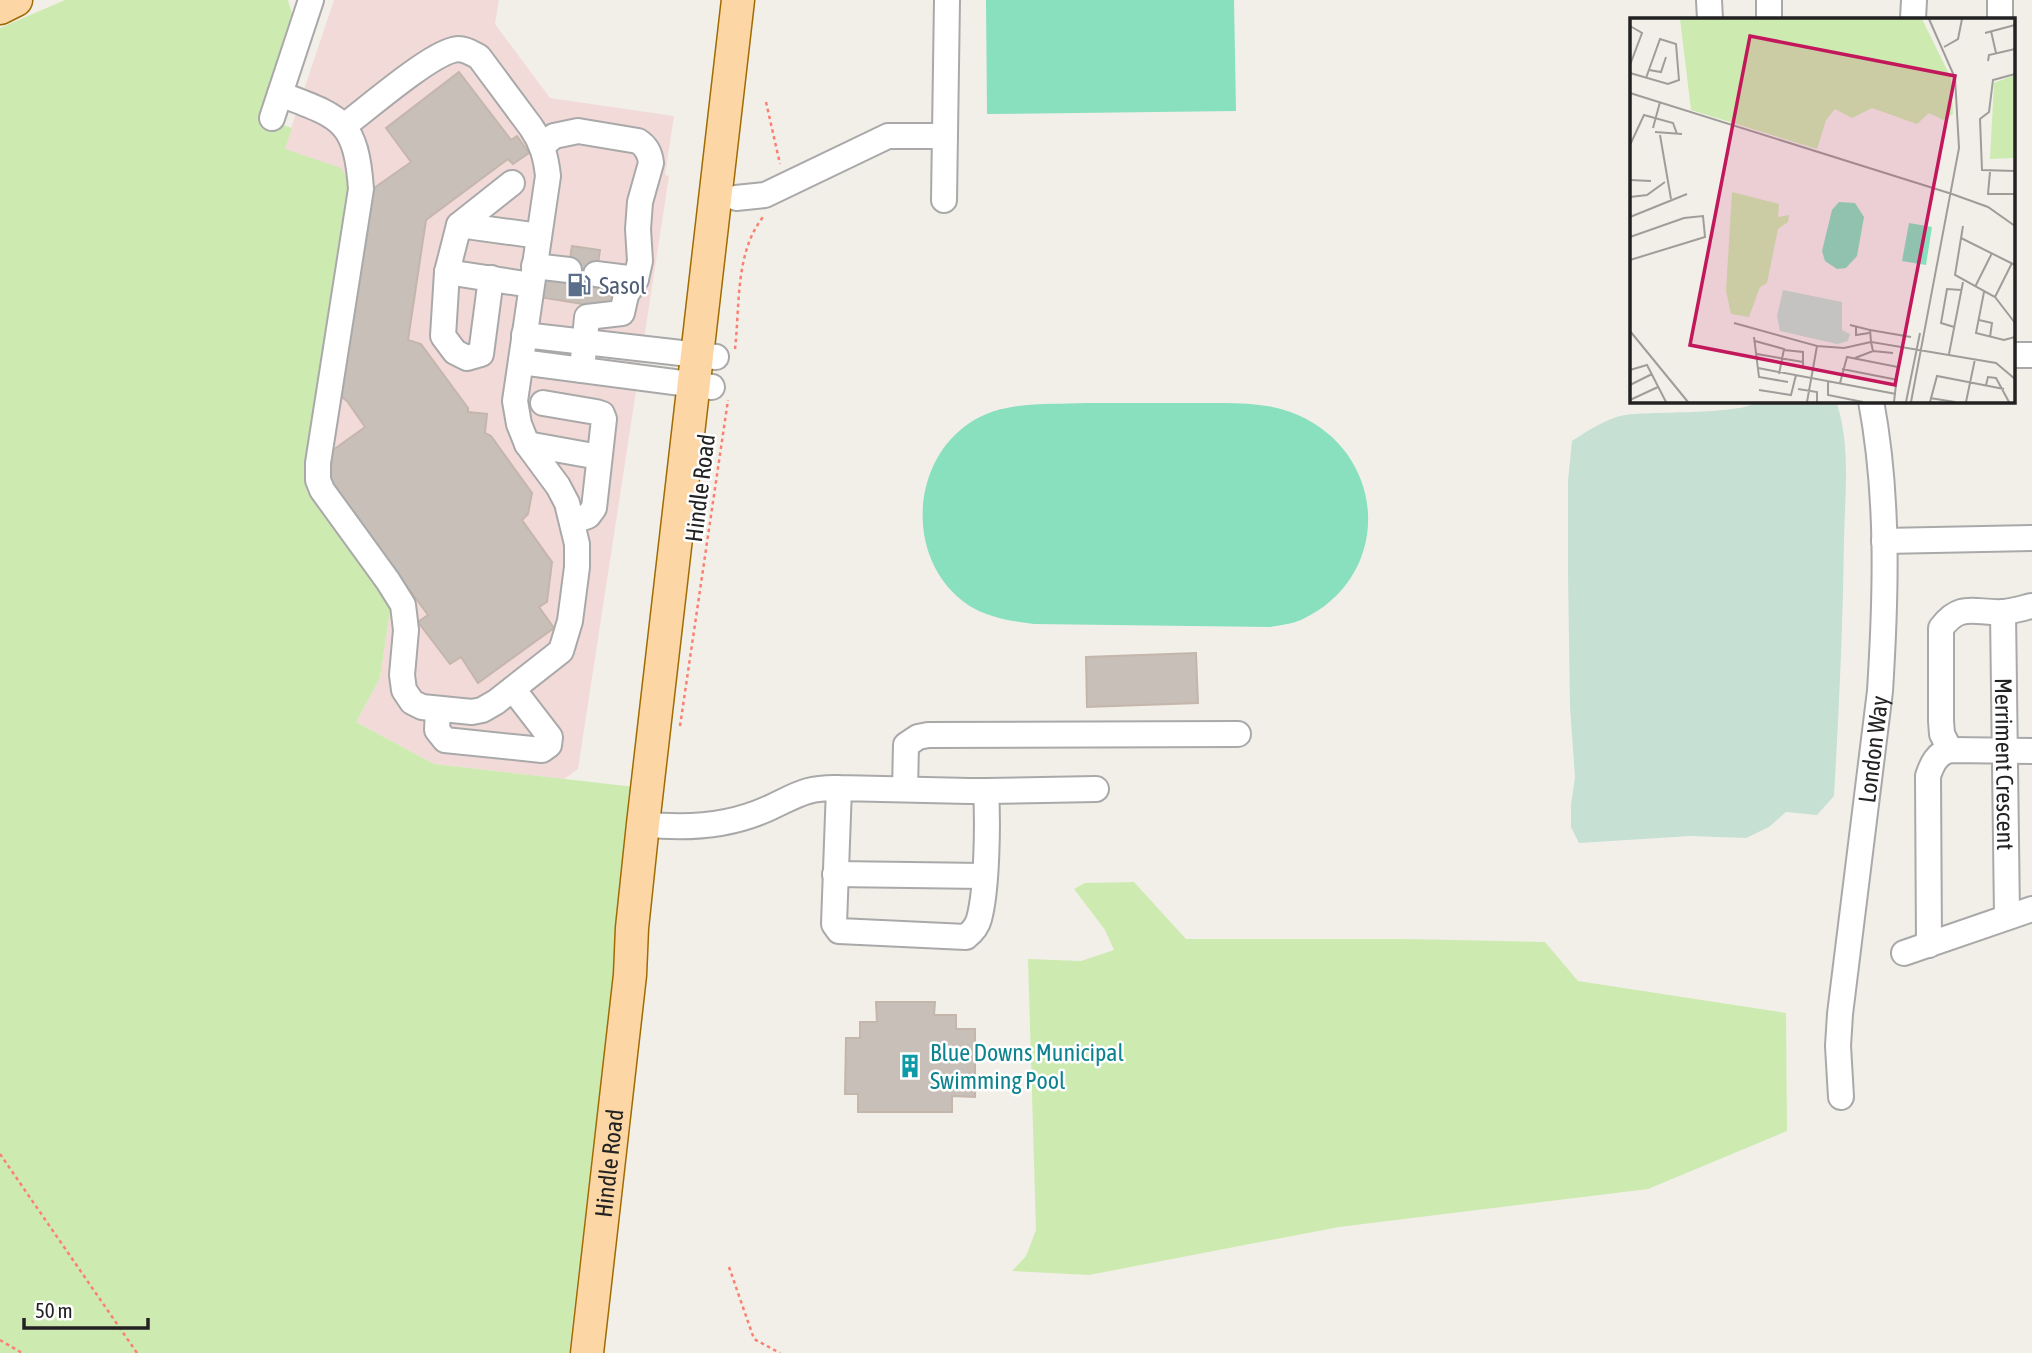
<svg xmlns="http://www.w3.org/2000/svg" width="2032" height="1353" viewBox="0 0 2032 1353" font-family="'Asap Condensed',sans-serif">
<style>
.commercial{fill:#f2dad9}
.grass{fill:#cdebb0}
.wetland{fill:#c6e0d4}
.pitch{fill:#88e0be}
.building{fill:#c7bfb8;stroke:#c4b6ab;stroke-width:2}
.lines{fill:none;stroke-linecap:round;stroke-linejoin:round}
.minor-casing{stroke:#a9a9a9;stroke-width:28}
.major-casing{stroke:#a06b00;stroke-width:35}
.path{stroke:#fa8072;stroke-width:2.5;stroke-dasharray:3.5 3.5;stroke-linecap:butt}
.minor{stroke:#fff;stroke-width:24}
.major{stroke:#fcd6a4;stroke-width:32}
.labels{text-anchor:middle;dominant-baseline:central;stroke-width:5;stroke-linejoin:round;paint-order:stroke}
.service-label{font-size:24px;fill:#4e5e75;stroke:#fff;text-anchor:start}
.street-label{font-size:24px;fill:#222;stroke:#fff}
.culture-label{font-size:24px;fill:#0d838f;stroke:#fff;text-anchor:start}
.inset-road{fill:none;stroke:#9f9d99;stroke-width:2}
.view{fill:#c2185b;fill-opacity:0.15;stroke:#c2185b;stroke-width:3.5}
.inset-edge{fill:none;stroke:#222;stroke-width:3.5}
</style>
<rect width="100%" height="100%" fill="#f2efe9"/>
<path class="commercial" d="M334 0H499L495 24 550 98 674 116 665 175 669 176 578 769 564 779 434 764 356 722 380 678 391 604 306 490 351 185 284 149Z"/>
<path class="grass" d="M65 0H288L295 24 263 118 292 128 285 149 341 168 351 185 306 490 391 604 380 678 356 722 434 764 635 787 569 1353H0V28Z
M1134 882 1186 939H1406L1545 942 1578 981 1786 1013 1787 1131 1648 1189 1339 1227 1089 1275 1012 1271 1026 1256 1036 1230 1028 959 1081 961 1114 950 1105 930 1074 889 1085 883Z"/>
<path class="wetland" d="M1759 401H1836C1851 444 1845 493 1844 539 1843 625 1839 710 1834 796L1817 815 1786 812 1769 827 1746 838 1691 836 1579 843 1571 827V805L1575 777 1570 707 1568 574V481L1572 441C1587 431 1607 418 1625 415 1652 411 1744 415 1759 401Z"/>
<path class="pitch" d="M986 0H1234L1236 111 987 114Z
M1087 403C1124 403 1161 403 1199 403 1233 403 1266 401 1298 415 1389 455 1393 578 1301 620 1292 624 1280 625 1270 627L1034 624C1011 621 989 618 968 605 905 562 909 462 971 422 1005 400 1049 405 1087 403Z"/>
<path class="building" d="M459 72 511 140 517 136 529 153 513 164 508 159 426 220 408 340 421 344 468 408V412L487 414 485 433 491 436 532 493 528 514 522 520 552 562 547 602 539 607 554 628 478 683 461 657 450 664 418 622 428 615 329 480 333 450 365 427 347 401 339 395 374 188 411 162 386 128Z
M572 246 600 250 595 283 617 286 614 309 539 297 542 276 567 279Z
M1196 653 1198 703 1087 707 1086 657Z
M876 1002H935L934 1015H956V1029H975V1097L952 1096V1112H858V1094H845L846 1038H860V1022H877Z"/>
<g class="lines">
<g class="minor-casing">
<g id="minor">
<path d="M1709 0 1710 19"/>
<path d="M1769 0V19"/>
<path d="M2000 0V19"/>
<path d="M1913 19 1914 0"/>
<path d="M280 94C340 117 356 119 361 189L318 463V480L322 490 388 581 403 605 406 630 402 675 404 690 412 702 422 707 472 712 482 710 496 702 561 651 570 621 577 567V544L567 503 558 486 527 444 519 424 515 401 548 176C546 157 542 143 531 127L479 57C470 52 462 47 453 50 428 56 368 108 344 126"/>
<path d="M272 118 311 0"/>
<path d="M542 146 554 136 578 131 638 141C646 146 650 153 651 163L640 202 638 229 640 261 636 279 626 295 622 313 587 317 582 370"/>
<path d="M736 198 765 195 888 136H945"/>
<path d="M944 200 947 0"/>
<path d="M459 225 539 236"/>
<path d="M534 266 569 270"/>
<path d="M447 272 531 285"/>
<path d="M596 274 636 279"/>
<path d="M491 278 481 354 467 358 455 352 443 336 447 272 459 225 512 183"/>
<path d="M524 335 716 357"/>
<path d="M2013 355H2032"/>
<path d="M521 362 712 387"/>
<path d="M543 403 596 412 602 414 604 419 594 508 588 516 573 521"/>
<path d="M527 444 599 457"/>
<path d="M1884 541 2032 538"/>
<path id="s1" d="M2003 612 2007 916"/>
<path d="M438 709 437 730 445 740 542 750 549 745 550 737 513 689"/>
<path d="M1950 750 1942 734 1941 721V628C1961 601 1976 614 2004 612 2013 611 2023 608 2032 606"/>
<path d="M905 789 906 745 918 737 928 735 1238 734"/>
<path d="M986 791 1096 789"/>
<path d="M643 824C684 829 729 826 767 809 796 796 805 787 839 788L969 791H986C988 823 987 890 979 919 977 927 972 932 966 937L839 931 834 924 839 788"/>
<path d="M835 874 984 876"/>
<path d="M1929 945 1928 776C1932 764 1937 753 1950 750L2032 751"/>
<path d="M1904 953 2032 909"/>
<path id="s2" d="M1841 1097 1838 1046 1840 1014 1880 691C1886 595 1889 496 1871 401"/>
</g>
</g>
<g class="major-casing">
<g id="major">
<path d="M0 8 16 0"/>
<path id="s3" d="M587 1353 630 975 632 928 643 824 738 0"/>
</g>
</g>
<path class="path" d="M766 102 780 164
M735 349C740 305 735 253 763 217
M680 726 728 400
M0 1154 137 1353
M729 1267 754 1339 780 1353
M0 1340 22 1353"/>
<use href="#minor" class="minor"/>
<use href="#major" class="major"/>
</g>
<defs>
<g id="fuel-bare" transform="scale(1.89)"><path d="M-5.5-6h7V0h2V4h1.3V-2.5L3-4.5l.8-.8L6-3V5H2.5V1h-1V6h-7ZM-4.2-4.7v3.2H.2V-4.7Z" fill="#5c6f8a" stroke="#fff" stroke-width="2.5" paint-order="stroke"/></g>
<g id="building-bare" transform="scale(1.89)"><path d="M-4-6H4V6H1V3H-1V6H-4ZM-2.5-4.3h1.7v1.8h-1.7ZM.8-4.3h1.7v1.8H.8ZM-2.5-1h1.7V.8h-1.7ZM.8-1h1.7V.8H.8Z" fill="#0f9aa8" stroke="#fff" stroke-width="2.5" paint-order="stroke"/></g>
</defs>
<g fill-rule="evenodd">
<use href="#fuel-bare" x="579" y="285"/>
<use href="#building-bare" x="910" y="1066"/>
</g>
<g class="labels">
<g class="service-label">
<text x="599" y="285">Sasol</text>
</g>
<g class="street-label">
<text transform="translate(700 488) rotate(-83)">Hindle Road</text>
<text stroke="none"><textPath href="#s2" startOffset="350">London Way</textPath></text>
<text stroke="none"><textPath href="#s1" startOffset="152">Merriment Crescent</textPath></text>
<text stroke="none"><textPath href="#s3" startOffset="191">Hindle Road</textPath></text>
</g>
<g class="culture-label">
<text x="930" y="1052">Blue Downs Municipal<tspan x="930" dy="28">Swimming Pool</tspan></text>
</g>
</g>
<g transform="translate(1630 18)">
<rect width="385" height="385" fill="#f2efe9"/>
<path d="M50 1H292L321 60 323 96 313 102 299 95 287 106 242 90 222 100 205 91 196 102 187 131 61 92ZM385 57V140L360 141 364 65ZM102 174 149 186 148 199 159 197 158 204 148 211 137 265 130 269 119 299 101 296 96 273Z" fill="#cdebb0"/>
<path d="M153 272 212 284V312L220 316 218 323 207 326 150 313 147 298Z" fill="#c6e0d4"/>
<path d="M209 184 225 185 234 199 227 238 216 250 207 251 195 243 192 233 202 192ZM279 205 302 209 296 247 272 243Z" fill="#88e0be"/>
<path class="inset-road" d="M0 8 12 15 0 47M361 13 366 35M355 15 385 7M314 29 328 21 332 1M358 43 359 37 385 31M19 52 31 54 36 39M0 55 38 66 49 62 46 26 30 21 16 60M385 56 363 62 359 94 350 101 352 152 385 153M0 75 322 176M23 110 30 84M25 114 52 116M30 117 41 181M0 127 14 97 43 105 47 116M360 154 358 176H385M0 162 21 163M322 176 358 189 385 208M0 179 17 177 35 164M0 199 57 176M333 208 325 257 365 279 385 305M0 219 54 200 73 198 75 219 0 242M331 220 385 247M345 269 362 235M354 274 346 315 374 322 385 319M365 279 382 245M349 302 362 305 360 319M104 305 187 328 214 330 241 324 243 333M220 307 240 312 241 324 366 345 385 361M226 309V317L239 315M324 309 311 305 317 271 332 272M240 312 281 319M0 313 58 384M124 319 129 359 158 364M125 323 154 331 149 356M154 332 173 334V350M127 336 173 344M319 336 333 264M225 340 243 333 263 335M128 350 266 376M212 351 268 362M0 352 17 347 36 384M198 363V377L233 384M210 365 217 339 268 349 264 384M0 367 22 356M356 367 358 359 366 360 379 384M168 371 187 374V384M129 372 161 377 166 357M300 380 325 384M0 382 28 369M177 384 187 328M276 384 290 315M281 384 329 130 325 60 299 1M300 384 307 358 374 371M336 384 345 341"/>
<path class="view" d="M120 18 325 58 265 367 60 327Z"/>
<rect width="385" height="385" class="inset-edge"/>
</g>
<path d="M24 1318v10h124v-10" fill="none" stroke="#222222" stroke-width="3.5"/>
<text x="35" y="1318" font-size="21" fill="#222222" stroke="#ffffff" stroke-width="5" paint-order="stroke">50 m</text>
</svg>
